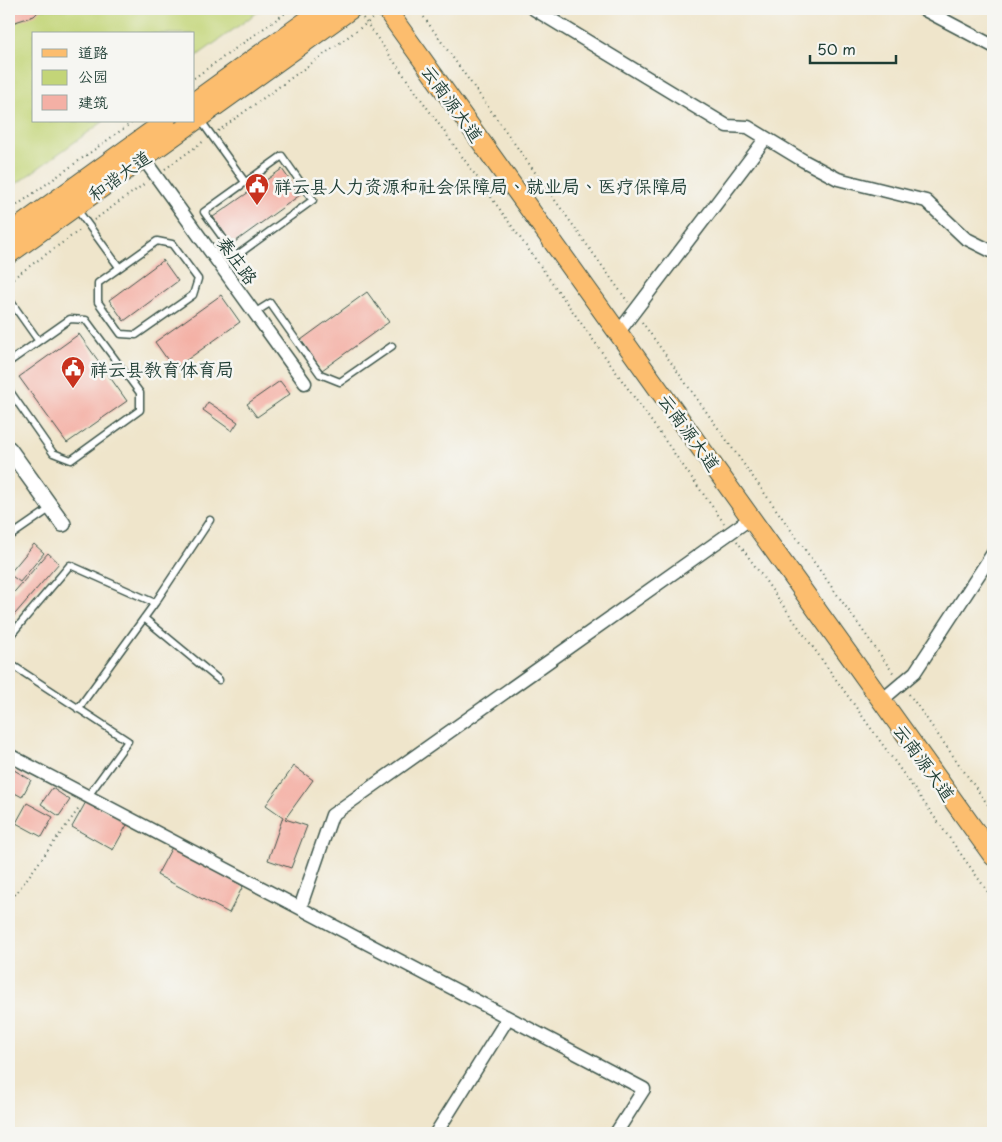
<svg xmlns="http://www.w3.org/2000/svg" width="1002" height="1142" viewBox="0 0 1002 1142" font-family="'Playpen Sans','LXGW WenKai TC',sans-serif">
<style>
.green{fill:#c3d578;stroke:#718956}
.building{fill:#f4b0a5}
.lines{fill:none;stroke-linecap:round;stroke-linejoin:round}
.service-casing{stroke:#3e564b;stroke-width:9}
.minor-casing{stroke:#3e564b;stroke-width:15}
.tertiary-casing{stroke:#3e564b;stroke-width:18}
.primary-casing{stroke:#3e564b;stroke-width:21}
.path{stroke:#3e564b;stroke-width:2;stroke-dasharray:1 4;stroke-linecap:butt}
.service{stroke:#fff;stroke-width:6}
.minor{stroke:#fff;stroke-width:12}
.tertiary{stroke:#fff;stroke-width:15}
.primary{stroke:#fcbd6e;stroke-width:19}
.labels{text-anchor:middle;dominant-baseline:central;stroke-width:5;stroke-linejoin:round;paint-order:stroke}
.street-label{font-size:18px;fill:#1f3d34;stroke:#f6f6f2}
.poi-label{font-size:18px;fill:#1f3d34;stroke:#f6f6f2;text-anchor:start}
</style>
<rect width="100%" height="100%" fill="#f6f6f2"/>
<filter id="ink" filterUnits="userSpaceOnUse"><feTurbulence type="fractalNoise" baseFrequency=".02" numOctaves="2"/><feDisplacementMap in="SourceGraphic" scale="10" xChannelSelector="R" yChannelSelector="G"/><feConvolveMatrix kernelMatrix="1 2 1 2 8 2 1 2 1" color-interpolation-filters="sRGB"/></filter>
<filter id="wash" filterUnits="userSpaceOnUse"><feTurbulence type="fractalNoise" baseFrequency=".0096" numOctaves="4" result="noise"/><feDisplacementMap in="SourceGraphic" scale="20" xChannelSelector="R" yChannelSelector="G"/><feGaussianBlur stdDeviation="1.12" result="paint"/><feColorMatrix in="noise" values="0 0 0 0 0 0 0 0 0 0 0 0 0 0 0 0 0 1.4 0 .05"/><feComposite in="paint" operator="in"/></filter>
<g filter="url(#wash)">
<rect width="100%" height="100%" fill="#efe5cb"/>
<path class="green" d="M9 9H262L194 58V34H34V121H104L9 189Z"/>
<g id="blocks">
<path class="building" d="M9 9H41L34 16 9 24Z
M282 169 300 195 232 244 213 217Z
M163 260 178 281 124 321 109 300Z
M367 292 389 322 322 370 301 340Z
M221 295 240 322 174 369 155 342Z
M79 334 127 401 67 443 19 377Z
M280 381 290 394 257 417 247 404Z
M208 402 238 422 232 431 203 410Z
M34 544 44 553 20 582 9 574Z
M48 553 59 563 9 621V598Z
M294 766 313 780 285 819 307 826 291 868 268 860 283 817 266 805Z
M9 767 31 780 22 797 9 790Z
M52 788 70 800 59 816 41 804Z
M87 800 128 823 113 850 72 827Z
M27 803 53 817 42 837 16 823Z
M172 847 243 886 229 913 157 875Z"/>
</g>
</g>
<g filter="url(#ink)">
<use href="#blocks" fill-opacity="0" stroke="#3e564b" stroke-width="1"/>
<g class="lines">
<g class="service-casing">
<path id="service" d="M199 118 245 182
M282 156 313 200 236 256 204 212Z
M76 208 119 267
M157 241 172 244 198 279 193 295 136 335 121 334 98 302V283Z
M9 299 38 340
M254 313 270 303 320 374 340 382 392 346
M9 362 70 319 86 320 140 393V410L71 460 53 453 9 390
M9 537 51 508
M144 618 219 680
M9 637 70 565 155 603
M9 663 128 741 88 796
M78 709 155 603 210 520"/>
</g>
<g class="minor-casing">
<path id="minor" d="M534 9 727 126 748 127 804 161 838 179 926 201 965 238 993 252
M923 9 993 46
M143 158 305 383
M618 333 766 138
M882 700 915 672 993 553
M9 755 644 1089 616 1133
M300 908 332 815 751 518
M436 1133 508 1018"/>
</g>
<g class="tertiary-casing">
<path id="tertiary" d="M9 449 63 524"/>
</g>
<g class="primary-casing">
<path id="primary" d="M386 9 993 856
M194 102 323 9
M9 234 166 121
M9 254 351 9"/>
</g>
<path class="path" d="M418 9 628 302
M363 18 724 523
M194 78 291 9
M218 131 374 18
M165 169 204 141
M9 211 134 121
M94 220 147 182
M9 281 80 230
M642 322 894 674
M737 541 993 899
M909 694 993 812
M9 903 80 807"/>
<use href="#service" class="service"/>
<use href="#minor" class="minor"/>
<use href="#tertiary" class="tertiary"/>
<use href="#primary" class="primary"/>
</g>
</g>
<defs>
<g id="civic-pin" transform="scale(1.25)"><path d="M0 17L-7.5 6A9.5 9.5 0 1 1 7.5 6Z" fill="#c8321e" stroke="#f6f6f2"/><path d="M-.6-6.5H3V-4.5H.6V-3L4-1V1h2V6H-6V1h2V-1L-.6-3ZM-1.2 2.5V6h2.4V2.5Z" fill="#fff"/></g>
</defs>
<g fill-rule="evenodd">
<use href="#civic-pin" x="257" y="185"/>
<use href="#civic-pin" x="73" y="368"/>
</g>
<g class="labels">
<g class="street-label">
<text transform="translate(453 103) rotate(54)">云南源大道</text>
<text transform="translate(119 175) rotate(-36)">和谐大道</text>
<text transform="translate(238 260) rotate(54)">秦庄路</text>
<text transform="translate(690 432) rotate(54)">云南源大道</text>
<text transform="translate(925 762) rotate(54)">云南源大道</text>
</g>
<g class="poi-label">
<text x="274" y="185">祥云县人力资源和社会保障局、就业局、医疗保障局</text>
<text x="90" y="368">祥云县教育体育局</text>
</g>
</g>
<rect width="1002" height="1142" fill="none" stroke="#f6f6f2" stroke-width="30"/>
<rect x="32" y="32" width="162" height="90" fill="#f6f6f2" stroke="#a0aca6"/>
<rect x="42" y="49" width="25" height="8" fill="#fcbd6e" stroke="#a0aca6"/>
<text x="78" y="58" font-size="15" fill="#1f3d34">道路</text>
<rect x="42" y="70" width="25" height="15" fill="#c3d578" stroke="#a0aca6"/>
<text x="78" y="82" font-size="15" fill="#1f3d34">公园</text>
<rect x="42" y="95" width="25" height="15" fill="#f4b0a5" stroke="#a0aca6"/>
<text x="78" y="108" font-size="15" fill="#1f3d34">建筑</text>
<path d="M810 55v8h86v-8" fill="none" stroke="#1f3d34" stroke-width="2.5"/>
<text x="817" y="55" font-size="15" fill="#1f3d34" stroke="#f6f6f2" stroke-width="4" paint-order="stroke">50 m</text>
</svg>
